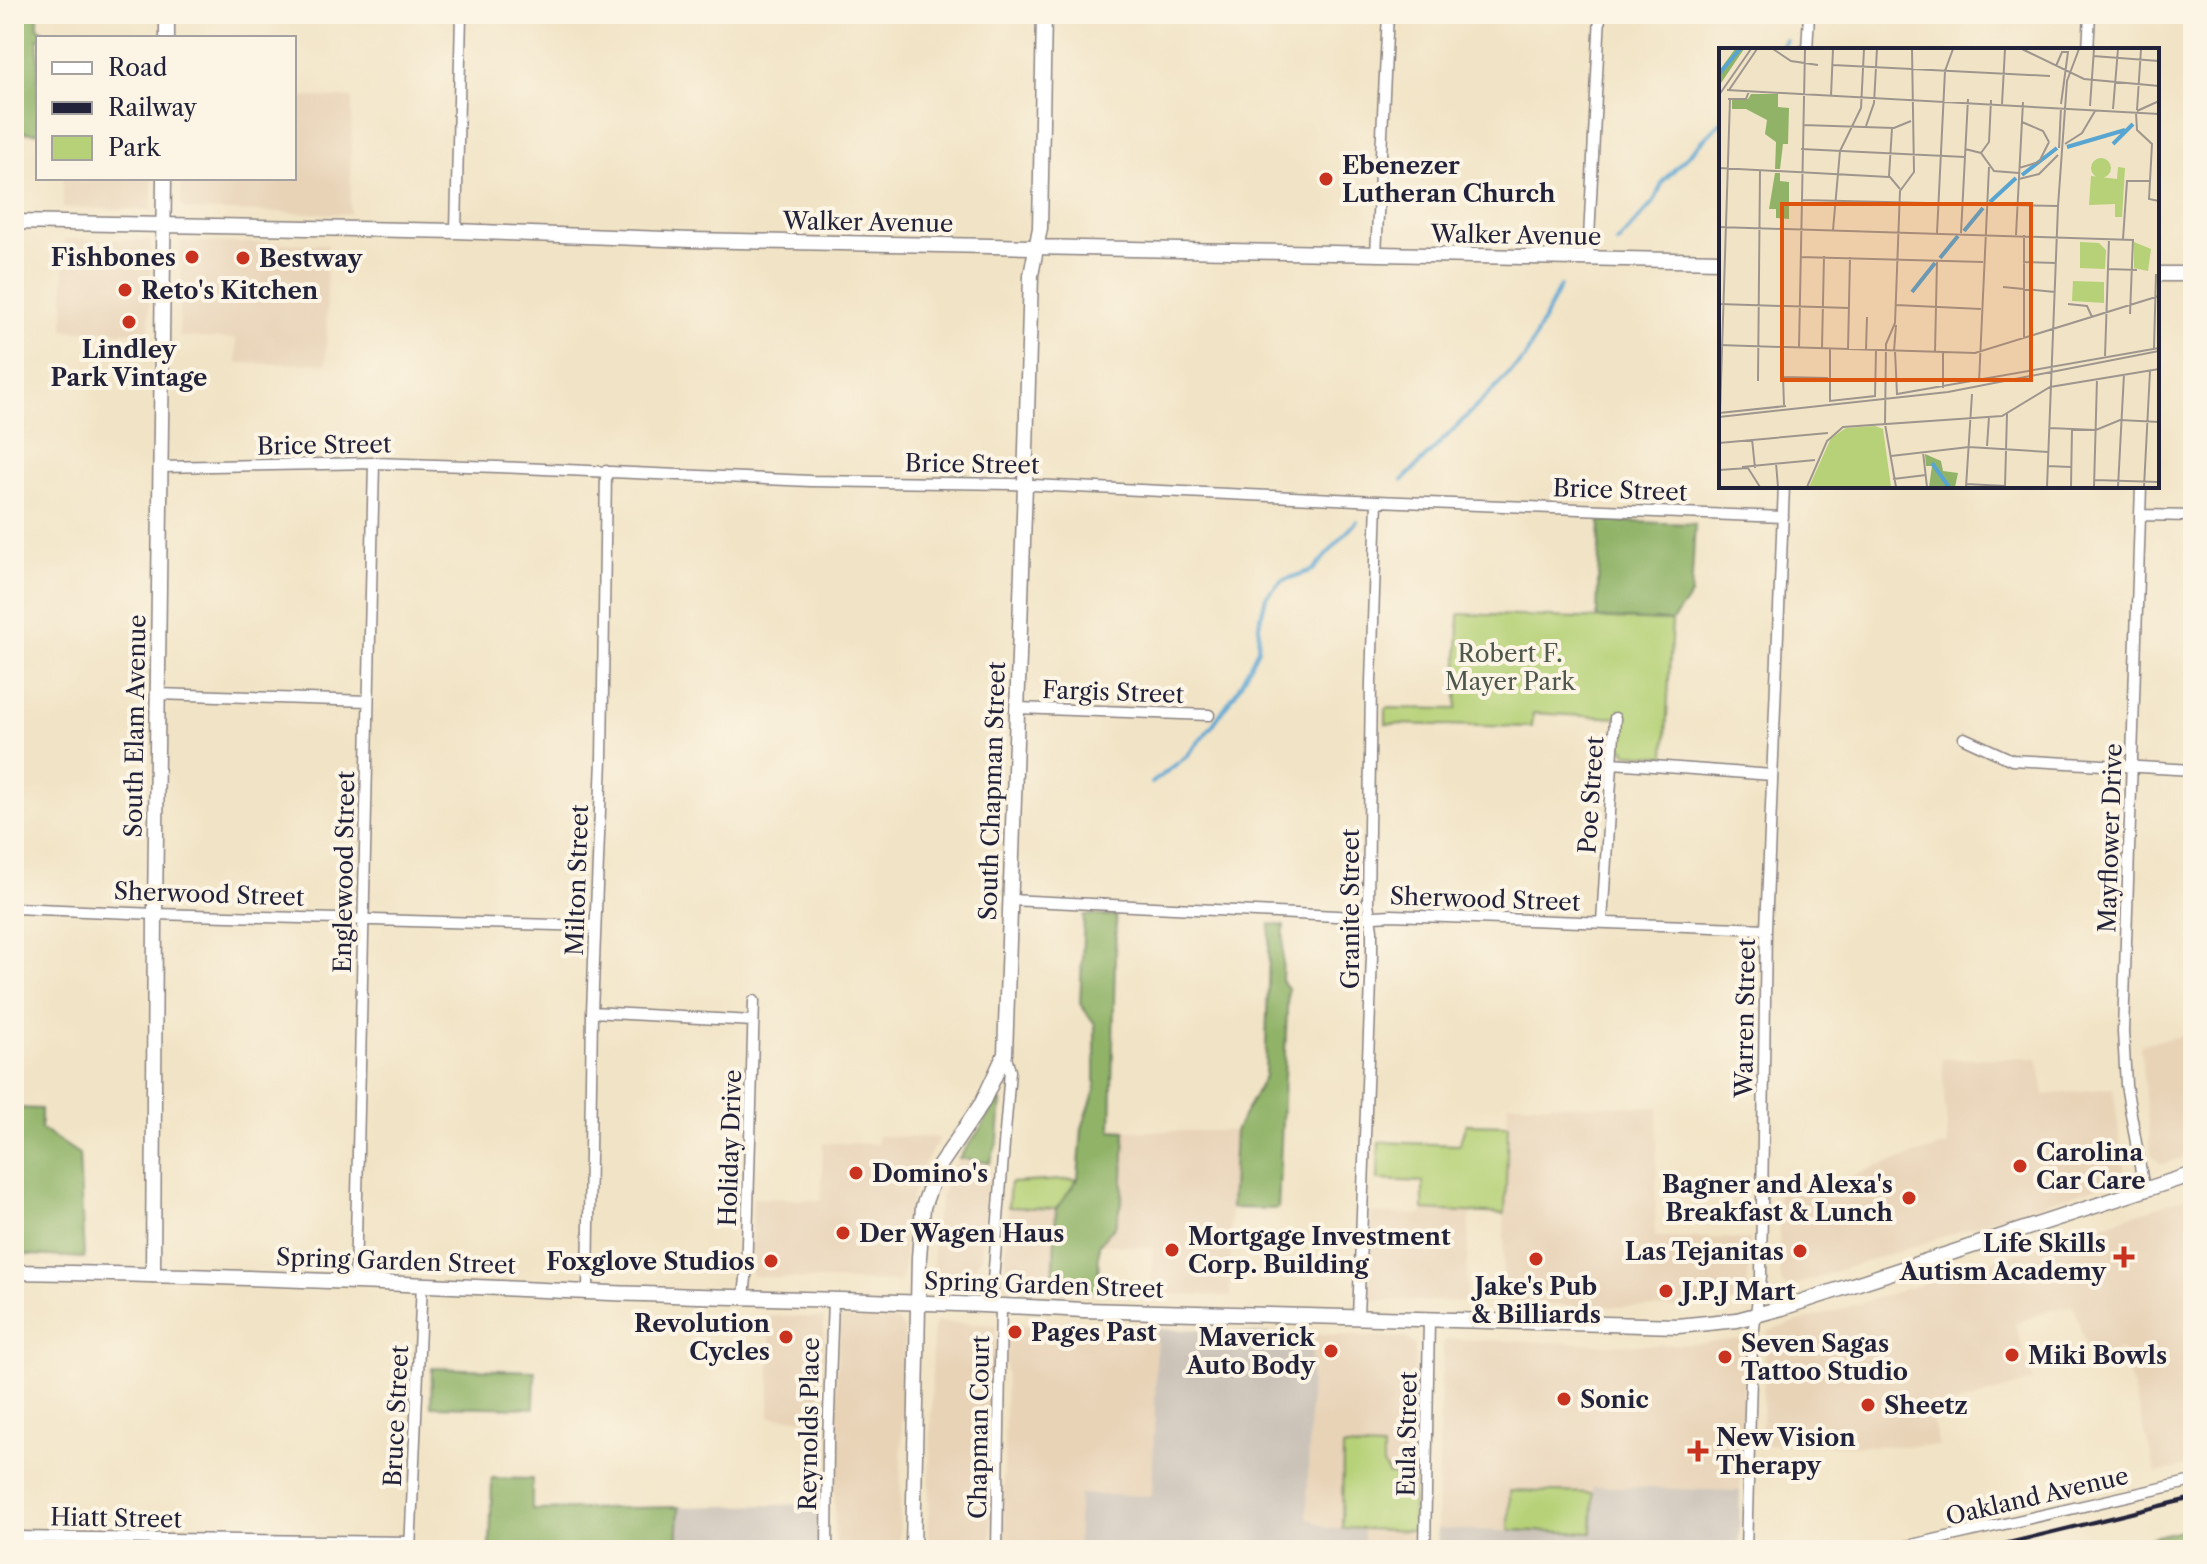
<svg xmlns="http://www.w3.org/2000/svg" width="2207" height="1564" viewBox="0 0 2207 1564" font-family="'Libre Caslon Text',serif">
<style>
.built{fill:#e8d3b7}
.industrial{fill:#cbc2b8}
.green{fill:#b6d177;stroke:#6c7a59;stroke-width:2}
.forest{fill:#90b368;stroke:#596a52;stroke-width:2}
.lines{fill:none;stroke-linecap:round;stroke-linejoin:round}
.stream{stroke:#58a5d1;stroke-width:4}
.minor-casing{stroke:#8a8280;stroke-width:13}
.tertiary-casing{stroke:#8a8280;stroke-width:17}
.secondary-casing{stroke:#8a8280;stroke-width:17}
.minor{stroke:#fff;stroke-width:10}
.tertiary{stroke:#fff;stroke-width:14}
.secondary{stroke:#fff;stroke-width:14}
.rail{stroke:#22223b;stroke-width:4}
.poi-dot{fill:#c8321e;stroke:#fcf5e5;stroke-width:3}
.labels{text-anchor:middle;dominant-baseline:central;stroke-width:8;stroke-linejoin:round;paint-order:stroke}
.poi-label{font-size:24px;font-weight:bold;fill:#22223b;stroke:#fcf5e5;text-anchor:start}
.street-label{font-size:24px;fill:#22223b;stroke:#fcf5e5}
.park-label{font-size:24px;fill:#4e574d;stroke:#fcf5e5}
.inset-river{fill:none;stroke:#58a5d1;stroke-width:4}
.inset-road{fill:none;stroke:#9e968e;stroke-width:2}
.view{fill:#de560e;fill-opacity:0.15;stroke:#de560e;stroke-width:4}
.inset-edge{fill:none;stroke:#22223b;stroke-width:4}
</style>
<rect width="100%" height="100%" fill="#fcf5e5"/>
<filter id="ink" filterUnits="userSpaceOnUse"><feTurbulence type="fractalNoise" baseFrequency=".0125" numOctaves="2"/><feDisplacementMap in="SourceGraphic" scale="16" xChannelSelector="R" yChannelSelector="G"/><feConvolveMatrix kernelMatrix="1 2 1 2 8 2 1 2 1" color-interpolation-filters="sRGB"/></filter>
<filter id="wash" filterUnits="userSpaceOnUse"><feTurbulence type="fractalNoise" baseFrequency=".006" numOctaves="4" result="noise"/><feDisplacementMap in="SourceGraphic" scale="32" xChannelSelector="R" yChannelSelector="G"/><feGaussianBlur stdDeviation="1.8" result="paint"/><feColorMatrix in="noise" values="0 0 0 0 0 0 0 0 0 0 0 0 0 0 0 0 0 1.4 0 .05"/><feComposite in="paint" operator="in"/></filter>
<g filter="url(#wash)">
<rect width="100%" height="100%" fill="#f1e3c5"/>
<path class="built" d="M294 97 352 98 350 214 186 210 181 205V178H294Z
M63 178H152V210L63 208Z
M64 239 151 240 149 332 64 330Z
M181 242 327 244 326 364 237 363 236 339 179 337Z
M2193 1034V1154L2164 1164 2160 1163 2151 1154 2140 1044Z
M2038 1058 2044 1095 2113 1088 2125 1177 1792 1286 1787 1287 1782 1284 1780 1275 1778 1182 1842 1181 1872 1168 1948 1145 1942 1059Z
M1508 1103 1658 1107 1655 1237 1749 1239 1747 1298 1743 1301 1681 1308 1502 1304Z
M1125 1131H1235L1231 1208 1230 1296 1151 1294 1152 1248 1099 1244 1115 1226 1122 1203Z
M878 1136 939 1138 920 1172 911 1199 905 1229 904 1267 902 1280 897 1282 815 1280 754 1276 751 1274 753 1198 821 1200 823 1143 877 1144Z
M959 1158 990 1163 981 1257 978 1261 972 1281 966 1285 960 1287 936 1286 932 1282 934 1225 946 1180Z
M2193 1195V1465L2156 1473 2122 1350 2090 1358 2073 1305 2047 1311 2015 1323 2033 1381 1930 1412 1939 1446 1761 1445 1766 1339 1769 1331 1897 1292Z
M1008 1207 1056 1209 1053 1290 1007 1289 1004 1286Z
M1423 1210 1470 1213 1466 1302 1373 1300 1369 1296 1372 1213 1422 1215Z
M770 1316 824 1318 823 1384 818 1419 770 1417Z
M840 1319 897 1320 904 1329 899 1550H835L834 1430Z
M936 1322 996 1325 991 1550H928L933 1328Z
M1007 1325 1157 1329 1152 1497 1079 1494 1077 1550H1002Z
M1312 1334 1408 1338 1415 1345 1413 1476H1389L1383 1465 1343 1448 1342 1528H1327L1307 1517Z
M1447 1339 1644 1345 1694 1344 1742 1339 1745 1342 1740 1491 1594 1486 1593 1493 1511 1491 1509 1530 1437 1529 1441 1383 1443 1346 1444 1341Z
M1363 1530 1413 1531 1414 1550H1363Z"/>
<path class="industrial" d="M1157 1329 1312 1334 1307 1517 1327 1528 1363 1530V1550H1077L1079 1494 1152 1496Z
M1593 1486 1740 1491 1739 1550H1438L1437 1529 1592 1533Z
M817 1504 820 1550H677L679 1507Z
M28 1544 327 1550H28Z"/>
<path class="green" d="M1459 614 1672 621 1665 756 1627 754 1620 744 1621 718 1533 713 1532 727 1386 724V708L1457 709Z
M1466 1124 1508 1125 1505 1214 1423 1210V1182L1378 1180 1379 1142 1459 1145Z
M1078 1179 1056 1209 1008 1207 1010 1183Z
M1343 1447 1383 1449V1465L1389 1475 1413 1476V1531L1342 1528Z
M1510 1491 1593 1493 1592 1533 1509 1530Z"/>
<path class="forest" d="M14 14H38V27L52 38H38V133L14 132Z
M1600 521 1695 524 1691 595 1672 621 1597 618Z
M1084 915 1116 916 1111 1130 1125 1131 1122 1203 1115 1226 1099 1244 1098 1292 1053 1290 1056 1209 1078 1179 1082 1128 1095 1090V1024L1080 1004Z
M1270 924 1284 926 1282 981 1288 988 1278 1209 1231 1208 1235 1131 1265 1076Z
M997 1101H1001L998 1140 990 1163 959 1158 981 1128Z
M14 1108 41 1109V1129L79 1154 84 1258 14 1254Z
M432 1368 535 1371 534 1408 431 1406Z
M492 1478 532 1479V1510L679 1507 677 1550H490Z
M2193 1527V1550H2136L2137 1541Z"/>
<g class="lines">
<path class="stream" d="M1779 50 1786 40
M1617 243 1654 202 1663 181 1721 122
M1403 480 1525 358 1560 286
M1152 783 1187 756 1212 726 1238 689 1258 649 1259 625 1266 597 1281 581 1313 570 1357 521"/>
</g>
</g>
<g filter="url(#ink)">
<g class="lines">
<g class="minor-casing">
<path id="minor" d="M1807 50 1809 14
M2088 50 2090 14
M456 231 461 14
M1376 255 1388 14
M1588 259 1600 14
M160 467 374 463 498 467 810 481 1011 484 1377 501 1783 517
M2141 486 2123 1032 2126 1085 2144 1189
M2140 515 2193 516
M157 694 368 701
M1017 708 1209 715
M1964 738 2012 760 2193 770
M1613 763 1772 775
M1010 900 1356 917 1392 915 1766 929
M14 908 155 914 595 926
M1602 922 1615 718
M592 1012 753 1021
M355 1281 374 463
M588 1292 592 1012 602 759 606 471
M744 1296 746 1278 754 1001
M991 1305 1010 1071 1005 1054
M1358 1317 1372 956V930L1368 903 1371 682 1377 501
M14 1537 410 1542
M410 1550 422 1283
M827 1550 828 1442 833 1299
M997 1550 1001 1305
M1425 1550 1429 1319
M1746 1550 1752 1343 1761 1276 1766 929 1784 486
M1890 1550 2193 1481"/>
</g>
<g class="tertiary-casing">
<path id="tertiary" d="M167 38V14
M14 222 456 231 691 240 1721 261
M2157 274H2193
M153 1275 155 914 164 178
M913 1550 919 1257 923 1207 936 1171 982 1103 1005 1054 1025 485 1031 275 1040 228 1044 14"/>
</g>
<g class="secondary-casing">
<path id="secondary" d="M14 1272C206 1275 397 1283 588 1292 753 1299 918 1300 1083 1310L1678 1326 1737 1320 1782 1308 2193 1174"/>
</g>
<use href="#minor" class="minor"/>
<use href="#tertiary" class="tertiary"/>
<use href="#secondary" class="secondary"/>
<path class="rail" d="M1979 1550 2193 1498"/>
</g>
</g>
<g class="poi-dot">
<circle cx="1326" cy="179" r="8"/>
<circle cx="192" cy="257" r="8"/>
<circle cx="243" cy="258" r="8"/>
<circle cx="125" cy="290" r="8"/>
<circle cx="129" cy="322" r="8"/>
<circle cx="2020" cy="1166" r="8"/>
<circle cx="856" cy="1173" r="8"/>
<circle cx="1909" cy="1198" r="8"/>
<circle cx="843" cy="1233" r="8"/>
<circle cx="1172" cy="1250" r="8"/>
<circle cx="1800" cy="1251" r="8"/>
<path d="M2120 1245h8v8h8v8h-8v8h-8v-8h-8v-8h8z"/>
<circle cx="1536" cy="1259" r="8"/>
<circle cx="771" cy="1261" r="8"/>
<circle cx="1666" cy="1291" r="8"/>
<circle cx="1015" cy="1332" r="8"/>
<circle cx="786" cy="1337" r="8"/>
<circle cx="1331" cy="1351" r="8"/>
<circle cx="2012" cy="1355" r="8"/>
<circle cx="1725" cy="1357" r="8"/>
<circle cx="1564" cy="1399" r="8"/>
<circle cx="1868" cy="1405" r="8"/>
<path d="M1694 1439h8v8h8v8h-8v8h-8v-8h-8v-8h8z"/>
</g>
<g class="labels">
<g class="poi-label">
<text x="1342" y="165">Ebenezer<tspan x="1342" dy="28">Lutheran Church</tspan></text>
<text x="176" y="257" text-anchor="end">Fishbones</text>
<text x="259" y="258">Bestway</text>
<text x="141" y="290">Reto's Kitchen</text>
<text x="129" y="349" text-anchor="middle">Lindley<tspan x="129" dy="28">Park Vintage</tspan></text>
<text x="2036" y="1152">Carolina<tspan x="2036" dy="28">Car Care</tspan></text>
<text x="872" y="1173">Domino's</text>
<text x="1893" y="1184" text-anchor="end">Bagner and Alexa's<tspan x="1893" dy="28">Breakfast &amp; Lunch</tspan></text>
<text x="859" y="1233">Der Wagen Haus</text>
<text x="1188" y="1236">Mortgage Investment<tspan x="1188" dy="28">Corp. Building</tspan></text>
<text x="2106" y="1243" text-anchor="end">Life Skills<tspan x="2106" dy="28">Autism Academy</tspan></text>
<text x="1784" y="1251" text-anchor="end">Las Tejanitas</text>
<text x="755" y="1261" text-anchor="end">Foxglove Studios</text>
<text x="1536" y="1286" text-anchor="middle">Jake's Pub<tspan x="1536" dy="28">&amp; Billiards</tspan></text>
<text x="1682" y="1291">J.P.J Mart</text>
<text x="770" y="1323" text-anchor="end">Revolution<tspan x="770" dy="28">Cycles</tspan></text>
<text x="1031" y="1332">Pages Past</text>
<text x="1315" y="1337" text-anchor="end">Maverick<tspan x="1315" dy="28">Auto Body</tspan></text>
<text x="1741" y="1343">Seven Sagas<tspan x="1741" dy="28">Tattoo Studio</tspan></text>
<text x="2028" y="1355">Miki Bowls</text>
<text x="1580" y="1399">Sonic</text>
<text x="1884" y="1405">Sheetz</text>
<text x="1716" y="1437">New Vision<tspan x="1716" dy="28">Therapy</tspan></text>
</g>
<g class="street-label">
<text transform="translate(868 222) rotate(1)">Walker Avenue</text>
<text transform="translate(1516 235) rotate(1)">Walker Avenue</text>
<text transform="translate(324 445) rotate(-1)">Brice Street</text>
<text transform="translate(972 464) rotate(1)">Brice Street</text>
<text transform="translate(1620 490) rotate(2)">Brice Street</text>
<text transform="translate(1113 692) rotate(2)">Fargis Street</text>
<text transform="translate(135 726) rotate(-89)">South Elam Avenue</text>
<text transform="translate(992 791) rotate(-88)">South Chapman Street</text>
<text transform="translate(1591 795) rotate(-86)">Poe Street</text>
<text transform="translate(2110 838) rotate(-88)">Mayflower Drive</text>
<text transform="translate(344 872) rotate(-89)">Englewood Street</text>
<text transform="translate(577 880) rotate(-88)">Milton Street</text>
<text transform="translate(209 894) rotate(2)">Sherwood Street</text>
<text transform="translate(1485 899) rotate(2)">Sherwood Street</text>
<text transform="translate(1350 909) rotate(-90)">Granite Street</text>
<text transform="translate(1745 1018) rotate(-89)">Warren Street</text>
<text transform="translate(730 1148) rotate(-88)">Holiday Drive</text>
<text transform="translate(396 1261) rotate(2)">Spring Garden Street</text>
<text transform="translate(1044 1285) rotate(2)">Spring Garden Street</text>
<text transform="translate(396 1416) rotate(-87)">Bruce Street</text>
<text transform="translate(809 1424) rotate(-89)">Reynolds Place</text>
<text transform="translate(979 1427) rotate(-89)">Chapman Court</text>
<text transform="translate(1407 1434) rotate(-89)">Eula Street</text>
<text transform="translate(2037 1496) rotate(-13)">Oakland Avenue</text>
<text transform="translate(116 1518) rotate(1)">Hiatt Street</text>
</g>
<g class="park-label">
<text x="1510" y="653">Robert F.<tspan x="1510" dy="28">Mayer Park</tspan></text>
</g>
</g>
<g transform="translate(1719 48)">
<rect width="440" height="440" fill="#f1e3c5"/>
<path d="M372 120a10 10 0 1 1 20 0a10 10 0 1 1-20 0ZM399 119 406 120 403 169H396V156L370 157 372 128 398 131ZM361 194 380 195 387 202 386 221 361 220ZM415 194 432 201 429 223 415 220ZM354 233 385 234V255L353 253ZM156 378 164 381 172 439H90L112 390 127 380Z" fill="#b6d177"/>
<path d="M16 1H25L0 38V23ZM32 46H59V59L70 60 69 96H64L61 121H56L57 94 46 86 48 72 27 61H13V52L29 51ZM56 125H61V133L70 134V171L57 170V161H50ZM206 406 222 413 224 423 239 425 236 439H210L213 418H207Z" fill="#90b368"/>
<path class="inset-river" d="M0 26 21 1M394 96 414 76M348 99 406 82M303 127 338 100M271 154 297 130M245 183 264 160M221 210 239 188M193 244 216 215M213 415 230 439"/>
<path class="inset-road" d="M54 1 72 13 99 17M277 1H304M303 1 365 31 440 38M374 8 440 13M114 17 331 28M337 18 343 4H349L342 56M8 42 440 66M10 42 38 1M0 47 32 1M112 48 114 1M9 51H27L30 43M283 56 286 1M371 58 375 1M394 61 399 1M418 62 422 1M418 63 440 53M417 65 418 82 433 96 430 151 440 153M303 74 324 83 330 94M84 77 175 80 192 73M147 78 155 55 158 1M173 80 170 128 181 141M346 96 363 85 376 63M340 100 342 60M82 101 246 109M246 101 262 105 275 123 300 125M262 105 270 94 272 52M0 120 170 129M300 120 320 114 330 94M300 131 320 126 339 107M82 152 339 158M0 179 414 192 411 266M114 182 121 103 142 60 145 1M218 185 226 23 234 1M242 185 249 51M297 187 304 54M404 191 408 133H432M81 209 264 214M304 214 337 215M389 221 418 222M284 239 336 244M0 256 130 260M349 256 368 258 373 269M177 257 262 261M305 290V187M0 297 256 305 440 248M63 299 65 357M80 300 86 1M103 300 105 208M435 300 437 226M111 301V353L156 348 157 302M129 302 131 209M147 302 148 269M175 303 177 277M176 303 178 346 440 300M216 304 218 212M224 305V340M386 308 390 191M64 329 109 330M39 333 41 123M260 334 270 119M0 365 67 358M1 365 11 51M0 369 229 344 440 303M166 376 167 296 176 275 181 143 195 124 193 1M166 376 177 439M330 380 377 382 401 372 440 374M33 391 36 420M0 395 109 385M268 398 270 369M204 404 208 439M172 408 250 399 329 404M57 415 59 439M328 418 352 419M23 419 96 412M0 422 29 420 41 439M174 431 207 427M375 432 440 434M247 436 286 438 288 366M88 439 108 393 124 379 283 368 331 339 440 321M247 439 253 346M328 439 339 158 348 33 360 1M352 439 353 381M375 439 378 331M399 439 405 326M425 439 431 323"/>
<path class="view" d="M63 156H312V332H63Z"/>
<rect width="440" height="440" class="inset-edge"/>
</g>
<rect width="2207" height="1564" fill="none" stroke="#fcf5e5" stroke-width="48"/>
<rect x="36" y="36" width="260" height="144" fill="#fcf5e5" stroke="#a5a1a1" stroke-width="2"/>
<rect x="52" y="62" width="40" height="12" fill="#ffffff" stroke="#a5a1a1" stroke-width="2"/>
<text x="108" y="76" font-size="24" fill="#22223b">Road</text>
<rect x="52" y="102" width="40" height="12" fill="#22223b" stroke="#a5a1a1" stroke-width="2"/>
<text x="108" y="116" font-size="24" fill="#22223b">Railway</text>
<rect x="52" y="136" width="40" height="24" fill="#b6d177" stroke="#a5a1a1" stroke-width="2"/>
<text x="108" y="156" font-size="24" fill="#22223b">Park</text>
</svg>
